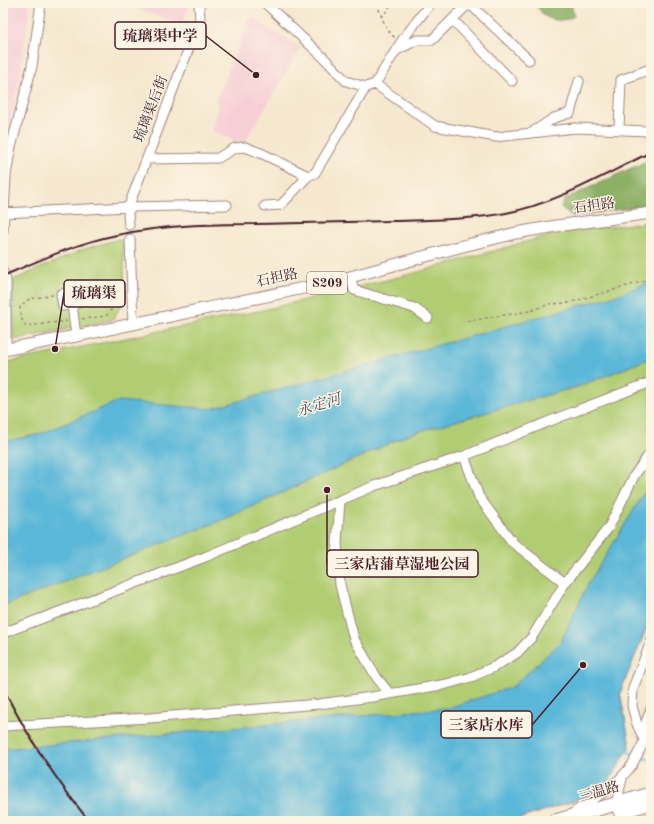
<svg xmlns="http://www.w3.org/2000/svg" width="654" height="824" viewBox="0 0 654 824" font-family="'Old Standard TT','Noto Serif SC',serif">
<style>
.built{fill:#f6cfd5}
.green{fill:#b1cd73;stroke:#7e764f}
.forest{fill:#8cb065;stroke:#6b6848}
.water{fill:#5ab7d8;stroke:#526b82}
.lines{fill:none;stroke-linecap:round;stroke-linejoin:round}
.stream{stroke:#5ab7d8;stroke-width:2}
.minor-casing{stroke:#a0847d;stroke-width:11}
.major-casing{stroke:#a0847d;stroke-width:13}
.highway-casing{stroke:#a0847d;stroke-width:15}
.path{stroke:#a0847d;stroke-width:1.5;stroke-dasharray:3 3;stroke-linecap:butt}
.minor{stroke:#fff;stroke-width:9}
.major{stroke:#fff;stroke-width:11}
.highway{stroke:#fff;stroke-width:13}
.rail{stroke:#4a1f2b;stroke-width:2}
.labels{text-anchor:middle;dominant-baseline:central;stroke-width:3;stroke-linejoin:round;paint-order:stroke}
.shield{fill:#fcf5e5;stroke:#7f5f63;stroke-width:1}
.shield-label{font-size:13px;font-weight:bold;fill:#4a1f2b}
.street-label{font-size:14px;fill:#4a1f2b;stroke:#fcf5e5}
.water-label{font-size:15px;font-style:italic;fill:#505468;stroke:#fcf5e5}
.leader{fill:none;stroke:#4a1f2b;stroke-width:1.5}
.callout-dot{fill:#4a1f2b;stroke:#fcf5e5;stroke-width:1.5}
.callout{fill:#fcf5e5;stroke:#4a1f2b;stroke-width:1.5}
.callout-label{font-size:15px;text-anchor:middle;font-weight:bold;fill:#4a1f2b}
</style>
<rect width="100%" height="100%" fill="#fcf5e5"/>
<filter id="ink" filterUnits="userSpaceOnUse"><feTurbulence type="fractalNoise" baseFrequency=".025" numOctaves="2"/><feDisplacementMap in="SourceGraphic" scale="8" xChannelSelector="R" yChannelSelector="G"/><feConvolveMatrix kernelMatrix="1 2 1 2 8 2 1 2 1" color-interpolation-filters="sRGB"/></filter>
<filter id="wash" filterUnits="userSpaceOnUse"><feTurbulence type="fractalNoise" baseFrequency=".012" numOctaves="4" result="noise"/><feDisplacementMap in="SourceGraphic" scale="16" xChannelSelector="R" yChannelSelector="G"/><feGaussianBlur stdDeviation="0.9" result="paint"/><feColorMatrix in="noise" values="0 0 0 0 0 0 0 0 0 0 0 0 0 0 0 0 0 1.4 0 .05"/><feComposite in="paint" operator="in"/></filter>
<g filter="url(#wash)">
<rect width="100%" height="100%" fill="#f6e8cf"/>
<path class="built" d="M3 3H30L21 70 3 163Z
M124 3H190L182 25Z
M251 17 301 48 243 145 212 131 219 103 215 102Z"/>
<path class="green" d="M651 222V617L620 692 630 746 586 797 512 821H3V363L259 311 411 274 561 232Z
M123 238 125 300 112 320 13 340V280L84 249Z"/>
<path class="forest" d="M534 3H571L574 16C565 22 549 22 542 13 539 10 537 6 534 3Z
M651 159V205L572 216 561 207 565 199Z"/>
<path class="water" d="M651 282V358L580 386 410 434 225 519 3 606V442L40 434 119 401 211 409 617 295Z
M651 482V617L620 693 630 746 609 782 586 797 512 821H3V749L448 708 512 687 560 643 588 584Z"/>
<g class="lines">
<path class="stream" d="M626 751 635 755
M639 756 651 760"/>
</g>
</g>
<g filter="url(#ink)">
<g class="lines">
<g class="minor-casing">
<path id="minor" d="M265 3 323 57 346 81 366 87 375 84 403 39 431 3
M453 20 512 81
M397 50 417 40H432L466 6H472L529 60
M375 84 435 126 496 137 575 128 648 131 651 130
M619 129 621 80 650 69
M534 131 554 118 570 113 579 81
M147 159 218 158 235 148 245 147 263 154 308 176 315 173 366 87
M265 206 281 205 308 176
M3 213 129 207 227 205
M129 225 128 214 131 200 200 19 199 3
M3 231 6 176 10 151 32 66 41 3
M130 239 133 324
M3 272 6 280V350
M350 277 354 290 414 308 428 318
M72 304 79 303 78 292 61 294 63 306 72 304 76 336
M464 456 479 497 513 543 565 583
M340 501 337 542 340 585 354 639 377 678 390 694
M3 633 205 557 374 486 464 456 560 417 651 382
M3 726 149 718 319 704 372 697 447 684 471 677 494 667 517 653 532 637 565 583 609 527 634 476 648 456 651 453
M644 740 637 724 632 706 633 688 651 642
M616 804 623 775
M573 813 601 794 622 777 632 765 644 742 646 722 651 709"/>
</g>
<g class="major-casing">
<path id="major" d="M3 350 76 336 332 282 459 247 516 233 556 226 651 213"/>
</g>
<g class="highway-casing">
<path id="highway" d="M620 812 651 803
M555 821 651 794
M649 821 651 820"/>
</g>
<path class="path" d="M377 3C381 17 385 28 395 38
M381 17 387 11 392 3
M53 295 29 299 20 307 22 320 26 326 67 321
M82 319 106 316C114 307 120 299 119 286L86 291
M467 321 530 311 549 304 568 303 651 279"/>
<use href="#minor" class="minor"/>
<use href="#major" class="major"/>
<use href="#highway" class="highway"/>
<path class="rail" d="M3 276C40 260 77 243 117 235 163 225 210 224 257 224 302 223 347 222 392 221 430 220 468 220 506 213 557 203 604 175 651 152
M3 688C27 736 56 780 89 821"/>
</g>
</g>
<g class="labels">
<rect class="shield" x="307" y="272" width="40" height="22" rx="3"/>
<g class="shield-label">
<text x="327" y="283">S209</text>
</g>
<g class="street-label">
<text transform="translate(151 109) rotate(-69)">琉璃渠后街</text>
<text transform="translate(594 206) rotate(-8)">石担路</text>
<text transform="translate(277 278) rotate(-12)">石担路</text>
<text transform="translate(599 792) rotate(-16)">三温路</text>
</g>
<g class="water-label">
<text transform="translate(319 406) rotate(-17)">永定河</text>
</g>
</g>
<path class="leader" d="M256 75L206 36M55 349L64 293M327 490L327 564M583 665L532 725"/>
<g class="callout-dot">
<circle cx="256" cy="75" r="4"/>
<circle cx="55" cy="349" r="4"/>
<circle cx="327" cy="490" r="4"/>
<circle cx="583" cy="665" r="4"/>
</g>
<g class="callout">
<rect x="115" y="22" width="91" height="27" rx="4"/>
<rect x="64" y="280" width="61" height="27" rx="4"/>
<rect x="327" y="550" width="151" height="27" rx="4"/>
<rect x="441" y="711" width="91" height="27" rx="4"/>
</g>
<g class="callout-label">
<text x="160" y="41">琉璃渠中学</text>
<text x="94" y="298">琉璃渠</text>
<text x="402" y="569">三家店蒲草湿地公园</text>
<text x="486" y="730">三家店水库</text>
</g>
<rect width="654" height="824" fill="none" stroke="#fcf5e5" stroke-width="16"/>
</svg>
